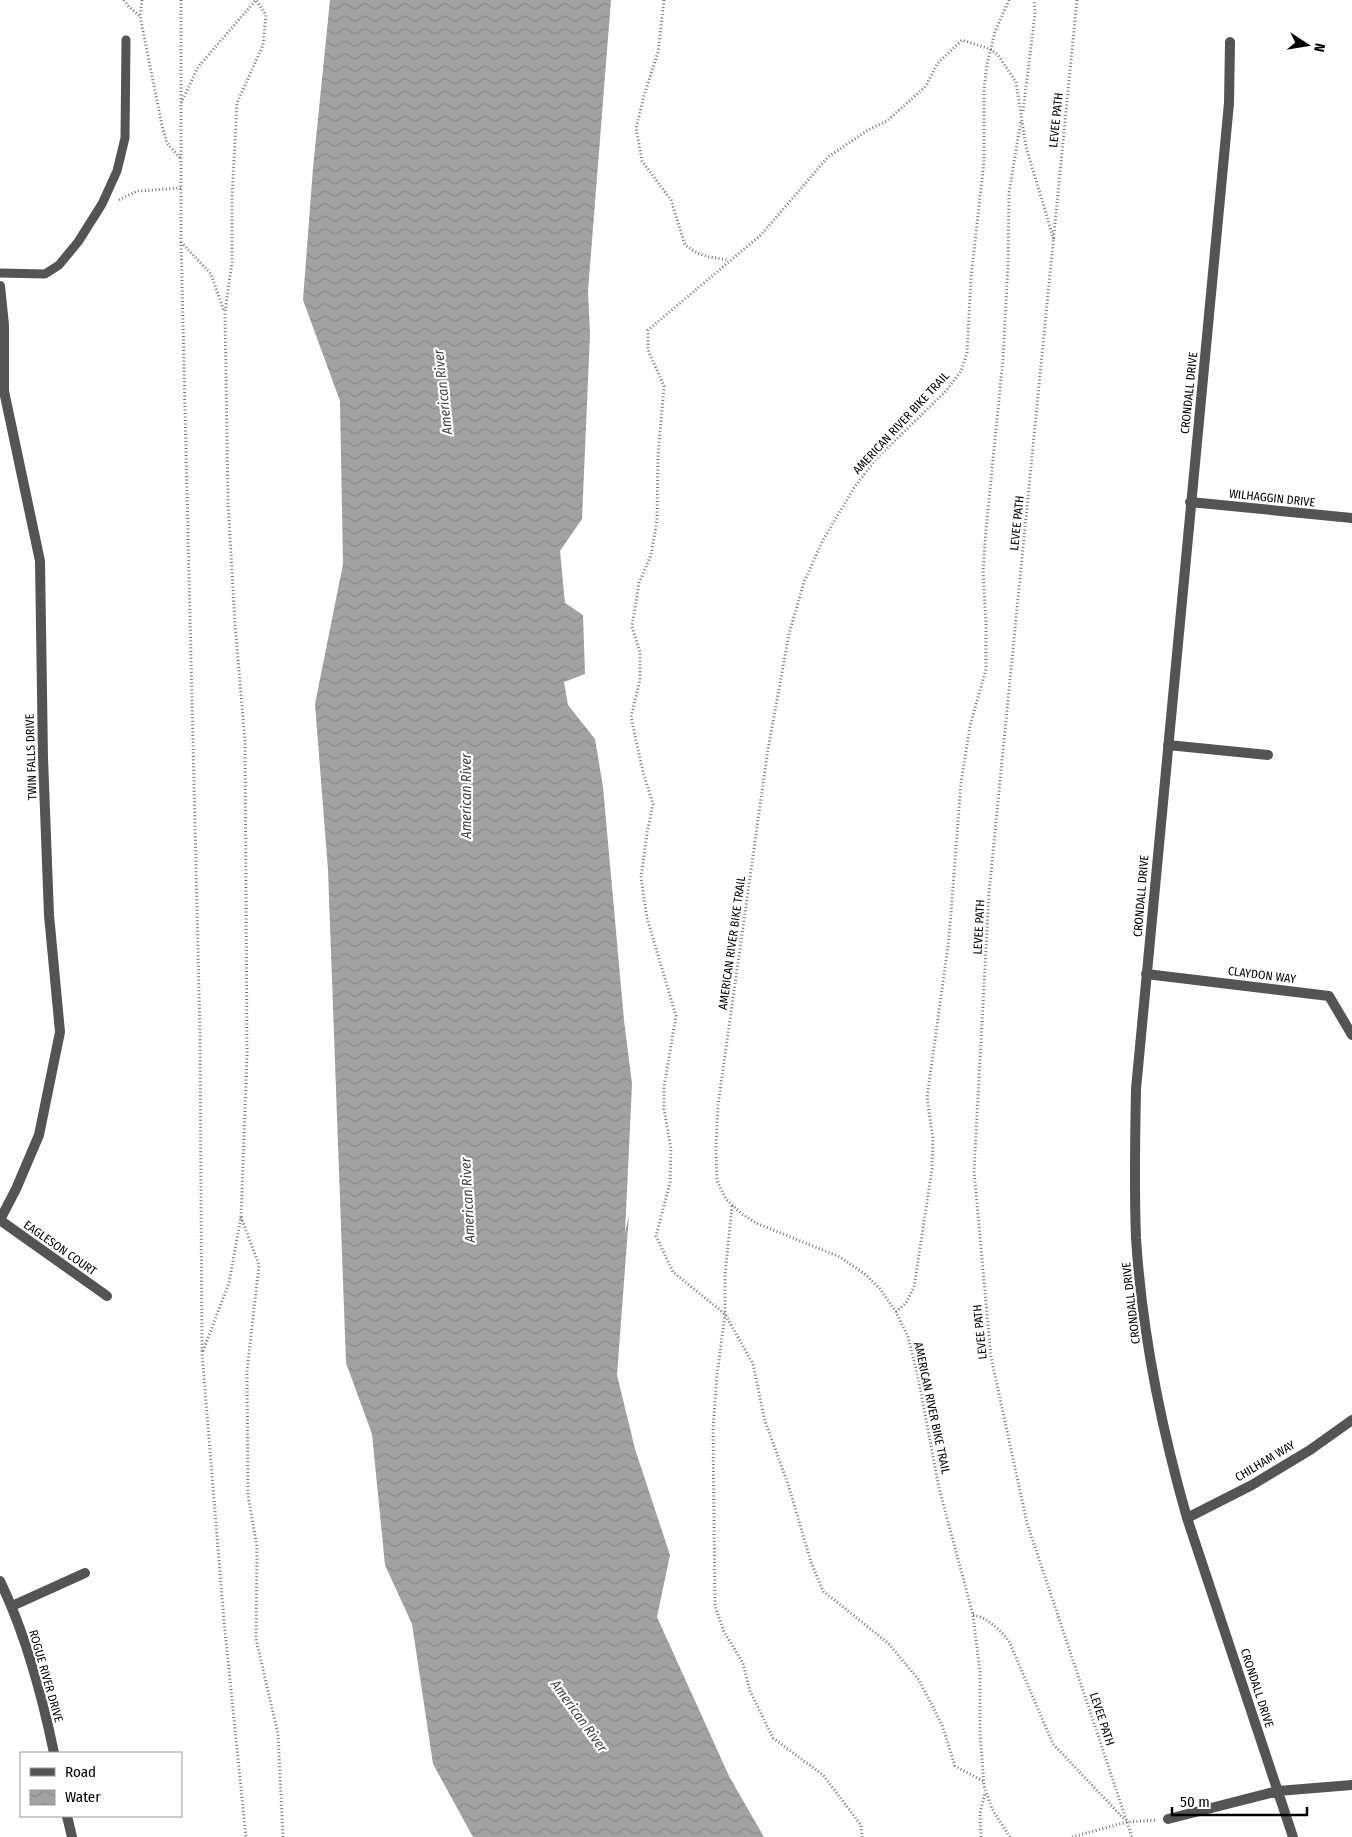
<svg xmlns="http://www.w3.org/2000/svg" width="1352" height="1837" viewBox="0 0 1352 1837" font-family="'Fira Sans Condensed',sans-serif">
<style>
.water{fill:url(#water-waves)}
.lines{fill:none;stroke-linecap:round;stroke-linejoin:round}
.path{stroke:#767676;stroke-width:3;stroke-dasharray:1 2.5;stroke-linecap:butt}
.service{stroke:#545454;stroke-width:9}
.minor{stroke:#545454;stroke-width:10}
.labels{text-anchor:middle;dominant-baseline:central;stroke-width:4.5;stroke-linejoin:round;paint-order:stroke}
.street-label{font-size:12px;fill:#000;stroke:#fff}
.water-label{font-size:14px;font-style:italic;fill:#434343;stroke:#fff}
</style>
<defs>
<pattern id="water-waves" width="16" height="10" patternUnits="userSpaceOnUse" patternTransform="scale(1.25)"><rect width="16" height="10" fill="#a2a2a2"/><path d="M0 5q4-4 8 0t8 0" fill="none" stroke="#8a8a8a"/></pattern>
</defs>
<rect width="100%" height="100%" fill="#fff"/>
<path class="water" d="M330 0H611L588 291 590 334 582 519 560 551 565 603 583 615 585 674 564 682 568 705 595 739 603 787 624 1020 632 1084 625 1233 629 1215 617 1375 635 1449 670 1555 657 1617 729 1776 764 1837H473L433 1764 412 1624 385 1565 372 1434 346 1363 328 870 315 704 343 564 340 401 303 300 313 168Z"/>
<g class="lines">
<path class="path" d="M124 0 129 7 140 16
M142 0 140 16 162 126 167 143 181 159
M181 0V241L200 1033 202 1353 224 1621 246 1837
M664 0 658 52 644 96 636 128 642 161 671 200 685 245 697 253 709 257 729 260
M1009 0 995 32 987 64 984 89V161L971 278 967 353 961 371 946 391 875 460 854 488 823 540 804 582 789 634 768 749 718 1105 716 1145 717 1181 726 1199 742 1214 756 1223 840 1257 866 1275 880 1289 896 1312 908 1337 918 1377 939 1488 973 1615 980 1672V1732L984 1786 992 1809 1010 1837
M1077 0 989 893 974 1171 991 1357 1027 1523 1132 1837
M181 103 198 67 256 0
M1023 111 1035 14 1034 0
M119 200 137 191 181 188
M181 242 211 274 224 311
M732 1206 725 1275V1314L717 1375 713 1429 715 1606 724 1632 743 1663 750 1691 773 1738 823 1775 861 1825 862 1837
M241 1217 259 1265 247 1371 248 1495 257 1547 256 1639 278 1734 283 1837
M896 1312 906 1303 914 1287 932 1169 933 1139 927 1098 949 938 961 783 970 726 986 669V624L983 571 986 530 1003 359 1008 265 1009 193 1021 120
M203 1351 229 1283 241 1217 247 1055 245 741 235 624 228 502 225 312 232 262V198L237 103 263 45 266 15 256 0
M973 1615C988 1618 999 1629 1009 1641L1053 1744 1125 1820
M983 1781 955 1766 942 1725 919 1680 888 1643 823 1591 811 1562 788 1484 765 1421 753 1364 725 1314 673 1272 656 1236 670 1183 671 1149 664 1109V1087L676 1016 647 918 641 878 647 833 653 804 643 772 631 717 640 680V652L632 627 639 583 651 555 657 520 658 457 664 386 648 350V330L761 235 828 157 868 130 887 121 926 86 937 64 962 40 990 49 998 55 1016 82 1026 147 1054 240
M981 1837 980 1813 985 1793
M1072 1837 1127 1822 1157 1820"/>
<path class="service" d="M0 273 45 274 59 265 78 242 102 204 117 171 125 138 126 40"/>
<path class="minor" d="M1230 42 1229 103 1136 1089C1135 1139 1134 1188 1136 1238 1142 1333 1161 1427 1187 1518L1293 1837
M0 286 4 325V391L40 561 43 758 49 915 60 1032 39 1135 16 1189 0 1220
M1190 502 1352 518
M1168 745 1268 755
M1146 974 1329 996 1352 1035
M0 1220 107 1296
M1187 1518 1252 1485 1310 1450 1352 1420
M0 1581C26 1635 42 1695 54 1753
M12 1606 85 1573
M67 1816 72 1837
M1168 1819 1278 1791 1352 1785"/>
</g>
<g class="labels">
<g class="street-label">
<text transform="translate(1056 120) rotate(-84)">LEVEE PATH</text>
<text transform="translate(1189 393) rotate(-84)">CRONDALL DRIVE</text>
<text transform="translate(901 423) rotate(-47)">AMERICAN RIVER BIKE TRAIL</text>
<text transform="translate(1272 498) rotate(6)">WILHAGGIN DRIVE</text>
<text transform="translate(1017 523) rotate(-84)">LEVEE PATH</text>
<text transform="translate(31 757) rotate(-92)">TWIN FALLS DRIVE</text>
<text transform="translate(1141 896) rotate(-85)">CRONDALL DRIVE</text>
<text transform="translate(979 927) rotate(-87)">LEVEE PATH</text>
<text transform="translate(732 943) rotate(-82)">AMERICAN RIVER BIKE TRAIL</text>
<text transform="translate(1262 975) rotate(7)">CLAYDON WAY</text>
<text transform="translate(60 1248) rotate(35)">EAGLESON COURT</text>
<text transform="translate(1131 1303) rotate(-97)">CRONDALL DRIVE</text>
<text transform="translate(980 1332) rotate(-96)">LEVEE PATH</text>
<text transform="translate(932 1408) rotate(78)">AMERICAN RIVER BIKE TRAIL</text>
<text transform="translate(1265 1461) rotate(-31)">CHILHAM WAY</text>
<text transform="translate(46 1676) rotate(74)">ROGUE RIVER DRIVE</text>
<text transform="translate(1257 1688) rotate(72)">CRONDALL DRIVE</text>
<text transform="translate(1102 1719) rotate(72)">LEVEE PATH</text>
</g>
<g class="water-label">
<text transform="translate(443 392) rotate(-96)">American River</text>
<text transform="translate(466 796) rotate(-90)">American River</text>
<text transform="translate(468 1200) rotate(-93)">American River</text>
<text transform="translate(579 1716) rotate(54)">American River</text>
</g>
</g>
<rect x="20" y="1752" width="162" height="65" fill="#ffffff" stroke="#999999"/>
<rect x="30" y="1768" width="25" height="8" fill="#545454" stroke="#999999"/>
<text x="65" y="1777" font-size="15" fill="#000000">Road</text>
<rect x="30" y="1790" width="25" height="15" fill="url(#water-waves)" stroke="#999999"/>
<text x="65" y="1802" font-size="15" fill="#000000">Water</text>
<g transform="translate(1307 45) rotate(102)" stroke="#ffffff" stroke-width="4" paint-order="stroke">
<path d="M0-4L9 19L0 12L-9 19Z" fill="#000000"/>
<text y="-8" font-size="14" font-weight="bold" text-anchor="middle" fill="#000000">N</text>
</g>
<path d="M1172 1807v8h135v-8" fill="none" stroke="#000000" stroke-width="2.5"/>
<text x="1180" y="1807" font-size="15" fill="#000000" stroke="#ffffff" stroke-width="4" paint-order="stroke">50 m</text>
</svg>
